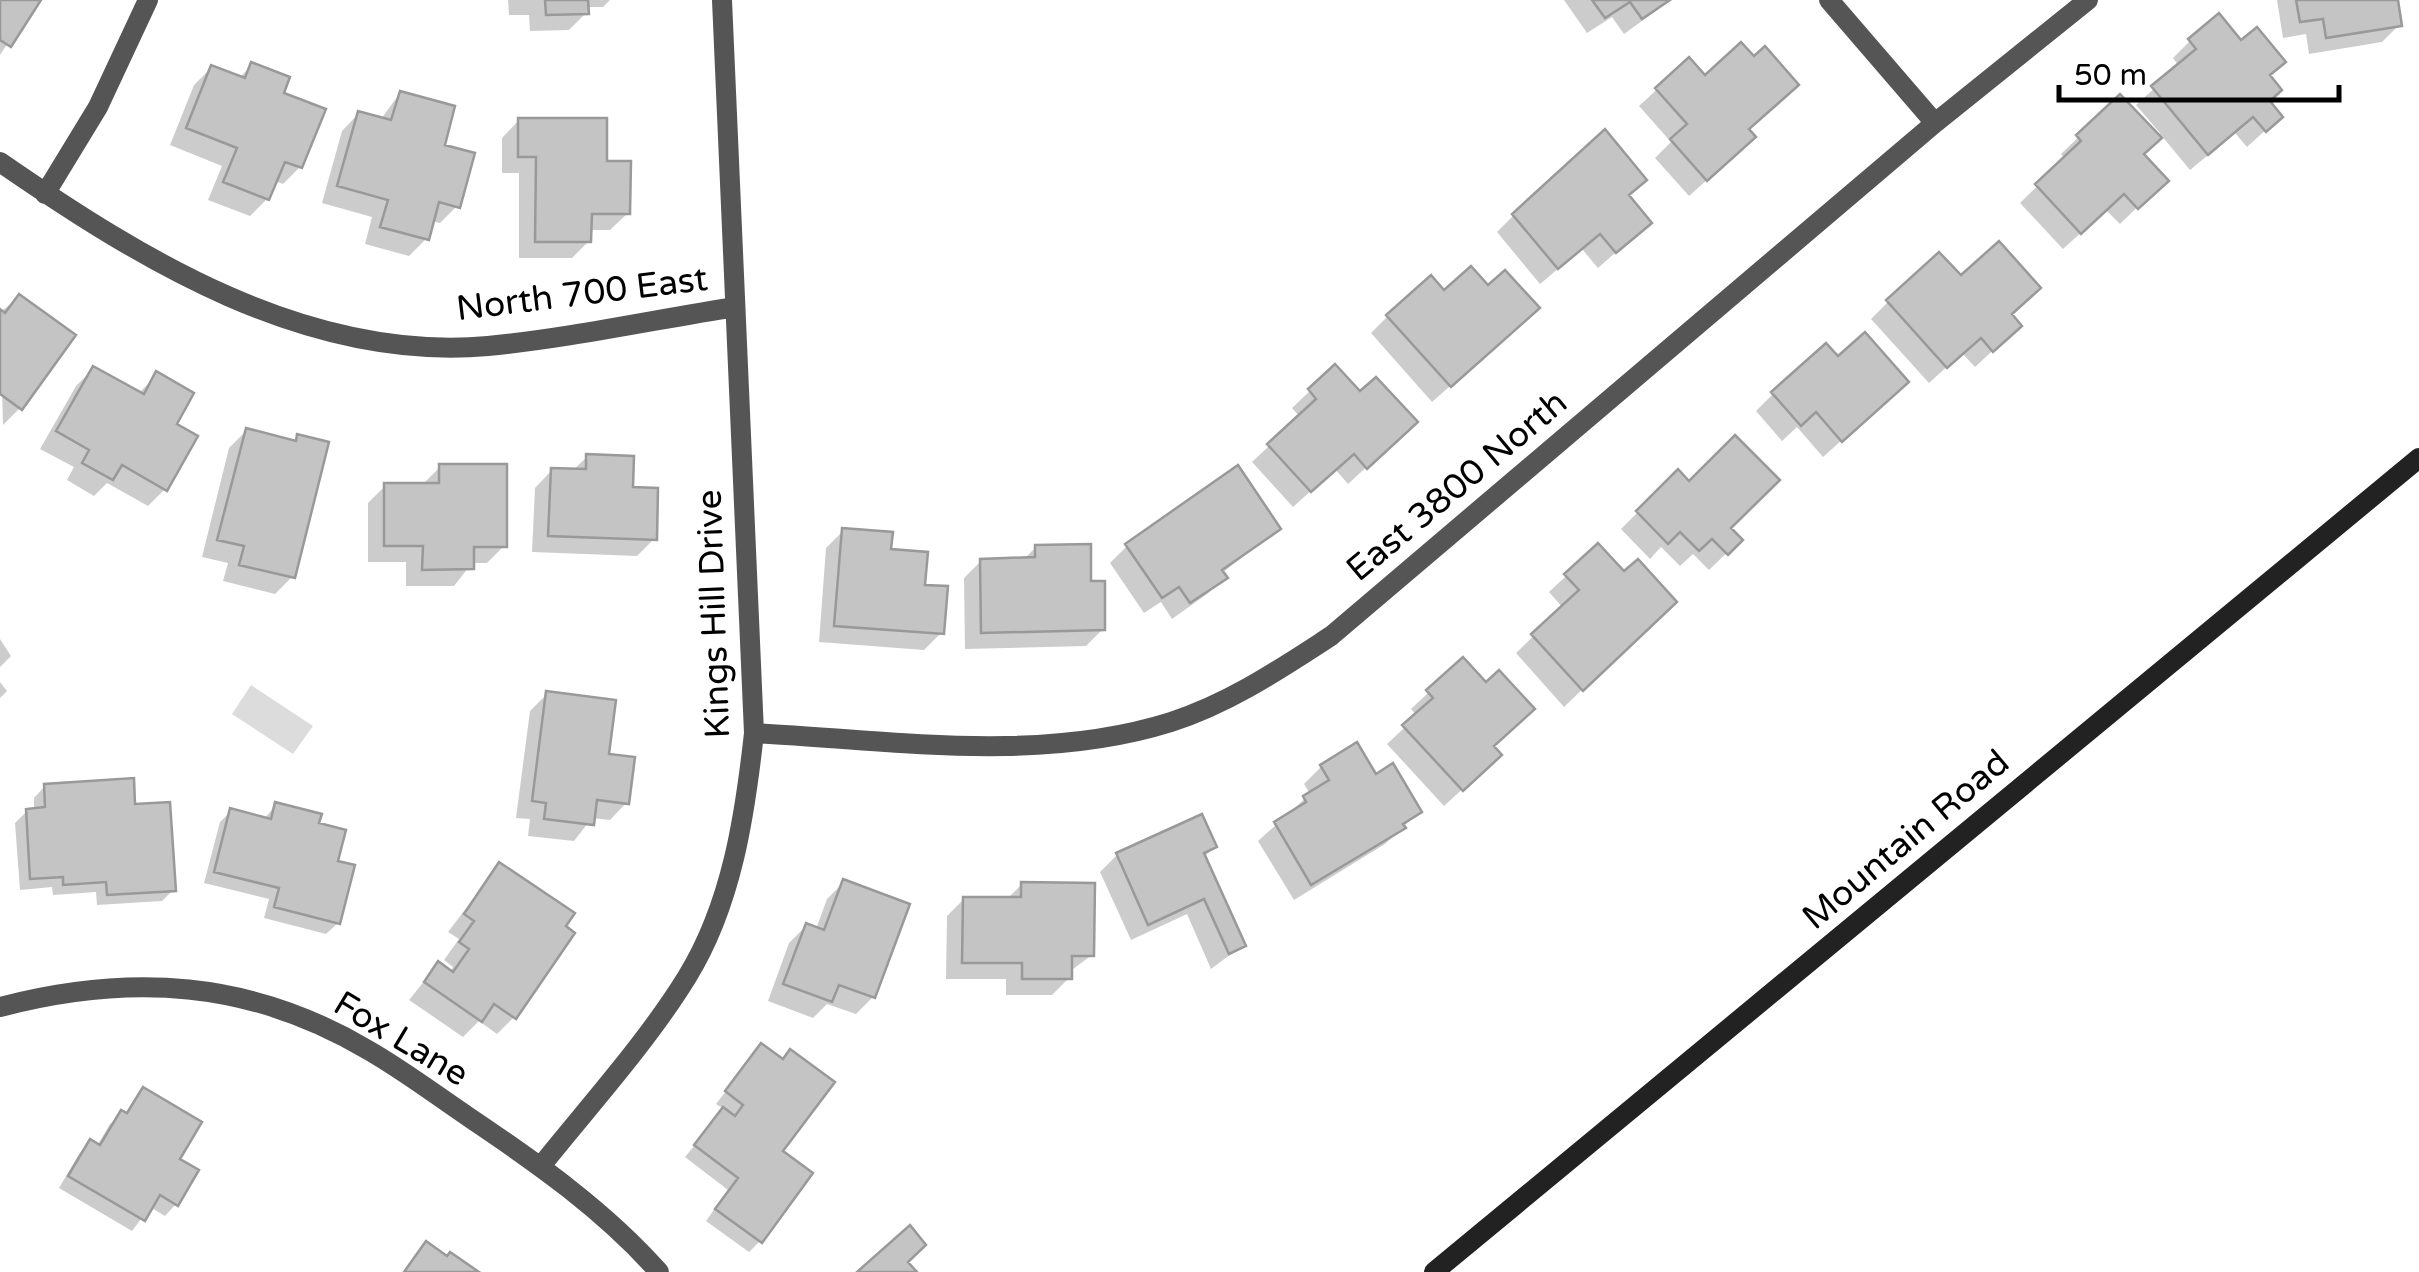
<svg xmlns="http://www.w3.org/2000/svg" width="2419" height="1272" viewBox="0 0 2419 1272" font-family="'Varela Round',sans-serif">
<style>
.green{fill:#dcdcdc}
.shadow{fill:#0003}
.building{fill:#c4c4c4;stroke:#999;stroke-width:2.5}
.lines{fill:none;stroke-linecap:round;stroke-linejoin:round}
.street{stroke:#555;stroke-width:20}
.secondary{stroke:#222;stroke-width:20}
.labels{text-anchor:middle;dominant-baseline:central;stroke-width:9;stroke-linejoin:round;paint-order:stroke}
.street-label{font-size:35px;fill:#000;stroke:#fff}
</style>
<rect width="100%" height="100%" fill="#fff"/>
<path class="green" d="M251 685 313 726 293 754 232 714Z"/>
<path class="shadow" d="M0 0H36L0 55Z
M508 0H610L603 7H586V13L569 30 530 31 529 15H509Z
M1564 0H1671L1624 34 1612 17 1587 33Z
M2277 0H2395L2399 25 2382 42 2309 54 2306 34 2283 38Z
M2190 41 2268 77 2267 101 2280 117 2247 147 2235 133 2190 170 2161 135 2141 155 2165 180 2120 224 2106 210 2063 249 2020 203 2065 159 2061 154 2120 97 2157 136 2160 133 2136 105 2179 66 2173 58Z
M1688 61 1746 130 1736 154 1689 196 1655 158 1671 142 1639 106Z
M252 65 280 94 300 167 283 184 275 181 267 199 250 216 208 200 222 166 170 145 194 85 211 68 239 78Z
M400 93 442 147 457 206 440 223 431 221 426 239 409 256 365 244 372 217 322 203 342 131 359 113 381 119Z
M519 120 604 164 628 213 610 230H589V241L572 258H519V173H502V138Z
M1644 180 1627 197 1631 239 1598 268 1582 249 1540 284 1497 232 1514 215Z
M1961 279 2009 315 2002 342 1975 367 1962 353 1929 383 1871 319 1888 302Z
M1443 293 1519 325 1432 402 1371 333 1388 316Z
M19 298 20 408 3 425 0 312Z
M1335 367 1397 439 1348 484 1335 469 1293 507 1252 462 1300 417 1292 408Z
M93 369 138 394 157 375 174 425 165 489 148 506 107 483 94 496 67 480 74 467 40 449 76 386Z
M1773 394 1889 398 1823 457 1797 427 1782 441 1756 411Z
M246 431 292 442 298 437 292 577 275 594 223 581 228 563 202 557 229 448Z
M587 457 654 539 637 556 532 552 535 488 552 470 572 471Z
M440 467 504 546 487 563H472L454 586H406V562H368V503L385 486 423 484Z
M1678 472 1740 540 1709 570 1693 554 1680 566 1661 547 1650 559 1621 529Z
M1278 529 1222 573 1224 577 1207 594 1172 619 1161 602 1144 613 1110 563 1127 546Z
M843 531 889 551 922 587 941 633 924 650 819 642 826 548Z
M1036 547 1089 583 1103 629 1086 646 965 649 964 578 981 561 1023 560Z
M1624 575 1673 602 1564 707 1516 653 1563 608 1549 592 1566 576Z
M0 639 11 656 0 667Z
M1463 660 1491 747 1481 772 1444 806 1387 744 1417 716 1411 709Z
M0 682 7 691 0 698Z
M547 694 607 756 627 802 610 820 592 818 574 841 528 836 530 819 516 818 530 711Z
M1321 767 1375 777 1419 812 1385 844 1294 900 1258 841 1310 794 1304 784Z
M45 786 133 806 173 890 162 901 97 905 96 892 53 895 52 887 20 890 15 823 27 811H34V798Z
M276 805 316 825 335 863 338 923 326 934 264 918 269 899 204 883 220 822 231 811 264 819Z
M1214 847 1204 857 1243 945 1211 969 1187 914 1131 940 1100 872 1117 855Z
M499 865 514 1017 497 1034 479 1021 463 1037 409 1000 438 964 450 972 453 967 444 960 459 939 448 932Z
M844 882 873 997 856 1014 827 1004 813 1018 768 1001 789 943 806 926 816 929 827 899Z
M1022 884 1092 955 1069 972V978L1052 995H1006V979H946L947 916 964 899H1007Z
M761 1046 782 1061 780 1151 760 1241 749 1252 706 1221 728 1190 685 1157 724 1109 716 1104Z
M144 1091 177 1160 176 1204 165 1216 150 1207 132 1231 59 1188 79 1154 90 1142 97 1146 110 1124 125 1115Z"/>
<path class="building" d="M0 0H41L11 47 0 40Z
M545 0H588L589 14 546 15Z
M1592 0H1670L1642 19 1630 2 1605 18Z
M2296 0H2398L2402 26 2326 38 2323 19 2300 22Z
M2219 13 2241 40 2257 27 2286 62 2270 75 2282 90 2270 101 2283 117 2266 132 2253 117 2208 155 2151 86 2196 49 2188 39Z
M1741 42 1754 56 1765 46 1799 85 1749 129 1756 137 1707 181 1670 139 1687 124 1655 88 1689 57 1705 75Z
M251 62 290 77 284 93 326 109 302 168 285 162 269 200 223 182 237 148 186 128 211 65 245 78Z
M400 91 455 106 445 145 475 153 460 208 439 202 429 240 380 227 388 200 337 186 358 111 391 120Z
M2120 94 2162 138 2144 154 2169 181 2138 209 2124 194 2081 234 2035 184 2081 141 2076 135Z
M518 118H607V161H631L630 214H592L591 242H535L536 157H518Z
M1605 129 1647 180 1629 195 1652 223 1616 253 1600 234 1558 269 1512 214Z
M1999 241 2041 288 2012 314 2022 326 1993 352 1981 338 1947 368 1886 300 1939 252 1961 275Z
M1471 266 1488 285 1505 270 1540 308 1451 387 1386 315 1431 275 1444 290Z
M19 294 76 335 22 410 0 394V309L5 313Z
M1865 332 1909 382 1842 442 1816 412 1801 426 1771 392 1826 343 1838 356Z
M1335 364 1360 391 1376 377 1418 422 1367 469 1354 454 1311 492 1267 444 1316 399 1308 389Z
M93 366 144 394 156 371 194 393 177 424 198 436 167 491 122 465 113 480 82 463 89 450 56 431Z
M246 428 296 441 297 434 329 442 295 578 239 565 244 546 217 540Z
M1735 435 1780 480 1731 528 1743 540 1728 555 1712 539 1699 551 1680 532 1668 544 1636 511 1678 469 1689 481Z
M586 454 634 456 633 487 658 488 657 540 548 536 551 468 586 469Z
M439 464H507V547H474V569L422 570 423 546H384V483H439Z
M1238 465 1281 529 1222 570 1228 578 1190 603 1179 587 1162 598 1125 544Z
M842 528 893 532 891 549 928 552 925 585 948 586 944 634 834 626Z
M1598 543 1624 571 1638 559 1677 602 1583 691 1531 634 1579 590 1564 574Z
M1091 544V581H1105V630L981 633 980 559 1035 557V545Z
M1463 657 1486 682 1499 670 1535 709 1494 746 1502 755 1463 791 1402 725 1433 698 1426 690Z
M546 691 616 700 609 754 635 757 629 804 597 800 594 825 544 819 546 803 532 801Z
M1357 742 1376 774 1393 763 1422 812 1403 824 1406 828 1311 885 1274 822 1306 802 1303 796 1329 780 1320 765Z
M134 778 135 804 170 802 176 891 107 895 106 882 63 885V877L30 879 26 809 45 807 44 784Z
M275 802 322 814 319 823 346 830 338 861 355 865 340 924 274 907 279 888 214 872 230 808 271 819Z
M1202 814 1217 847 1204 853 1246 946 1229 954 1204 899 1148 925 1116 853Z
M499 862 575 913 566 926 575 933 516 1019 494 1004 482 1022 424 982 438 961 453 972 469 949 459 942 474 921 464 914Z
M843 879 910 904 875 998 839 985 832 1002 783 984 806 923 824 930Z
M1021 882 1095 883 1094 956H1072V979H1022V963H962L963 897H1021Z
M761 1043 783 1059 790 1049 835 1082 783 1151 813 1173 762 1243 715 1209 738 1178 694 1145 723 1107 735 1116 743 1105 725 1091Z
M143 1087 202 1122 180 1159 199 1170 178 1206 160 1195 145 1221 68 1176 90 1139 100 1145 121 1110 127 1113Z
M910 1225 926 1245 908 1262 917 1272H857Z
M426 1241 447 1256 450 1252 479 1272H404Z"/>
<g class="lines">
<path class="street" d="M1829 0 1935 123
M0 162C142 260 307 362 488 346 570 338 653 320 735 307
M45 194 98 107 148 0
M754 733C890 740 1038 764 1171 722 1230 703 1280 669 1331 636L1935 123 2088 0
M0 1007C130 973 250 980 368 1050 403 1070 436 1095 470 1118 537 1163 605 1211 659 1272
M541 1166C589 1106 647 1042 687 977 732 904 745 815 754 733L722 0"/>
<path class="secondary" d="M1434 1272 2419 458"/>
</g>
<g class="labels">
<g class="street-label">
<text transform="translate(582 294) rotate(-7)">North 700 East</text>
<text transform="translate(1457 486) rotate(-40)">East 3800 North</text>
<text transform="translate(714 614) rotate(-92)">Kings Hill Drive</text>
<text transform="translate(1906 840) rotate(-40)">Mountain Road</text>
<text transform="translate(401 1039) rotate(31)">Fox Lane</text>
</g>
</g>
<path d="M2059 85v15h280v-15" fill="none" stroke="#000000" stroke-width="5"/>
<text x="2074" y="85" font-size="30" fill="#000000" stroke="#ffffff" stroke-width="8" paint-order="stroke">50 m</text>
</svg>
